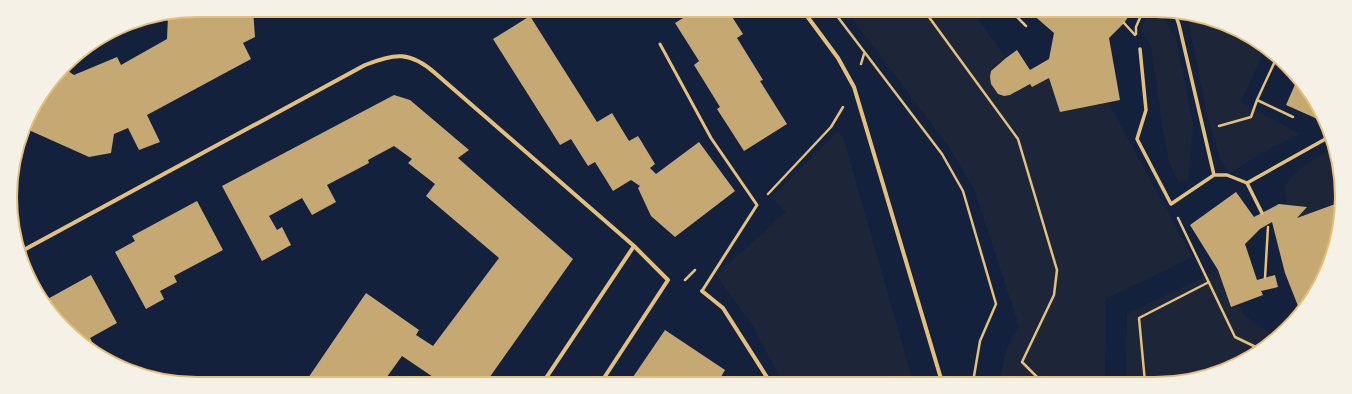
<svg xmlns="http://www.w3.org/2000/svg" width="1352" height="394" viewBox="0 0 1352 394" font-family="'Sofia Sans Condensed',sans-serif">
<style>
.green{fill:#1d2539}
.building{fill:#c6a872}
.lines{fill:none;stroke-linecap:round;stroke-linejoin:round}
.path{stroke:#e5c07b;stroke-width:2.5}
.service{stroke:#e5c07b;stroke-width:3}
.pedestrian{stroke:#e5c07b;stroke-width:3.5}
.minor{stroke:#e5c07b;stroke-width:4}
.rim{fill:none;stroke:#e5c07b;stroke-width:2}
</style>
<rect width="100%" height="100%" fill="#14213d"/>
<path class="green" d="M847 12 973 13 1006 58C1001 61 995 65 992 71 987 78 994 96 1004 96 1012 96 1023 88 1030 84L1032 87 1049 78 1108 102 1192 257 1106 299 1105 382H999L1007 348 1019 326 974 189 949 147Z
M1148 13H1160L1176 38 1193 125 1188 180 1179 183 1169 162 1162 124 1151 46 1141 30Z
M1187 14H1191L1259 41 1265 48 1241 102 1300 134 1261 153 1229 174 1220 158 1207 114Z
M837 132 843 137 913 382H782L753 326 716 275 786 212 772 197Z
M1334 151 1338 160V203L1297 218 1307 207 1287 204 1284 187C1298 169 1312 157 1334 151Z
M1218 270 1231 307 1239 305 1245 316 1276 337 1238 365 1179 382H1126L1127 314Z"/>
<path class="building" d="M197 10H253L255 37 243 43 251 59 147 115 160 142 139 150 128 128 114 134 111 153 89 157 31 131 29 114 61 73 68 71 74 75 117 57 121 65 167 39 168 16Z
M693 12H729L743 34 737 38 763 80 760 81 787 124 744 151 717 109 720 107 694 65 699 61 675 23Z
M1031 13H1131L1124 23 1109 38 1120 100 1060 112 1049 78 1032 87 1030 84 1010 95 1004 96 998 94 991 84 990 77 991 71 1006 58 1017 50 1030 70 1049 59 1054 33Z
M530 16 597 122 612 113 629 141 638 136 655 164 650 168 656 174 699 142 735 191 675 237 651 216 638 188 640 186 631 180 613 191 595 162 588 166 571 139 560 145 493 39Z
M1297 80 1310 93 1322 121 1286 105Z
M394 95 410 100 469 150 458 158 573 259 487 381H439L402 356 384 381H306L366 293 419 330 416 335 433 346 499 258 426 196 435 184 408 163 412 159 394 146 368 160 369 163 327 185 336 202 312 215 302 198 269 216 277 230 282 227 291 245 262 261 222 186Z
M1236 192 1254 217 1279 204 1307 207 1297 218 1338 203V233L1323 280 1300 311 1285 273 1272 222 1260 229 1245 244 1257 280 1275 275 1278 287 1261 291 1263 295 1231 307 1218 270 1190 225Z
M197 201 223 250 174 276 177 282 160 291 164 299 146 309 115 252 135 241 132 236Z
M91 275 117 323 90 338 100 356 49 311 44 301Z
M665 330 725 370 718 382 640 381 633 377Z"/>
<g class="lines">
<path class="path" d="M834 12 942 154 963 191 996 304 980 341 973 382
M926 13 1018 139 1057 270 1054 295 1022 362 1042 382
M1013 13 1026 26
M1124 23 1135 35
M1136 34V27L1142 13
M861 64 864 54
M1257 100 1276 59
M1219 126 1251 117 1257 100 1293 117
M768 194 831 127 843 107
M1178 218 1235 337 1260 349
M1265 278 1268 227
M685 280 695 270
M1145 382 1139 318 1209 282"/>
<path class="service" d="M660 44 711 138 757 205 702 291"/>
<path class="pedestrian" d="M1175 13 1179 25 1214 175
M1140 49 1146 110 1137 139 1171 204 1214 175H1227L1247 183 1262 213
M1247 183 1329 137"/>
<path class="minor" d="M804 12 838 58 854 87 942 382
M20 252 365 65C395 53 410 51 435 73L634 246 668 280 602 381
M702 291 723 308 770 382
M544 381 634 246"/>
</g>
<path d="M0 0H1352V394H0ZM197 17H1155A180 180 0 0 1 1335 197V197A180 180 0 0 1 1155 377H197A180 180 0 0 1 17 197V197A180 180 0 0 1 197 17Z" fill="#f6f1e7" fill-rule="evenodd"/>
<path class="rim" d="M197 17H1155A180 180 0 0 1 1335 197V197A180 180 0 0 1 1155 377H197A180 180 0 0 1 17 197V197A180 180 0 0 1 197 17Z"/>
</svg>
